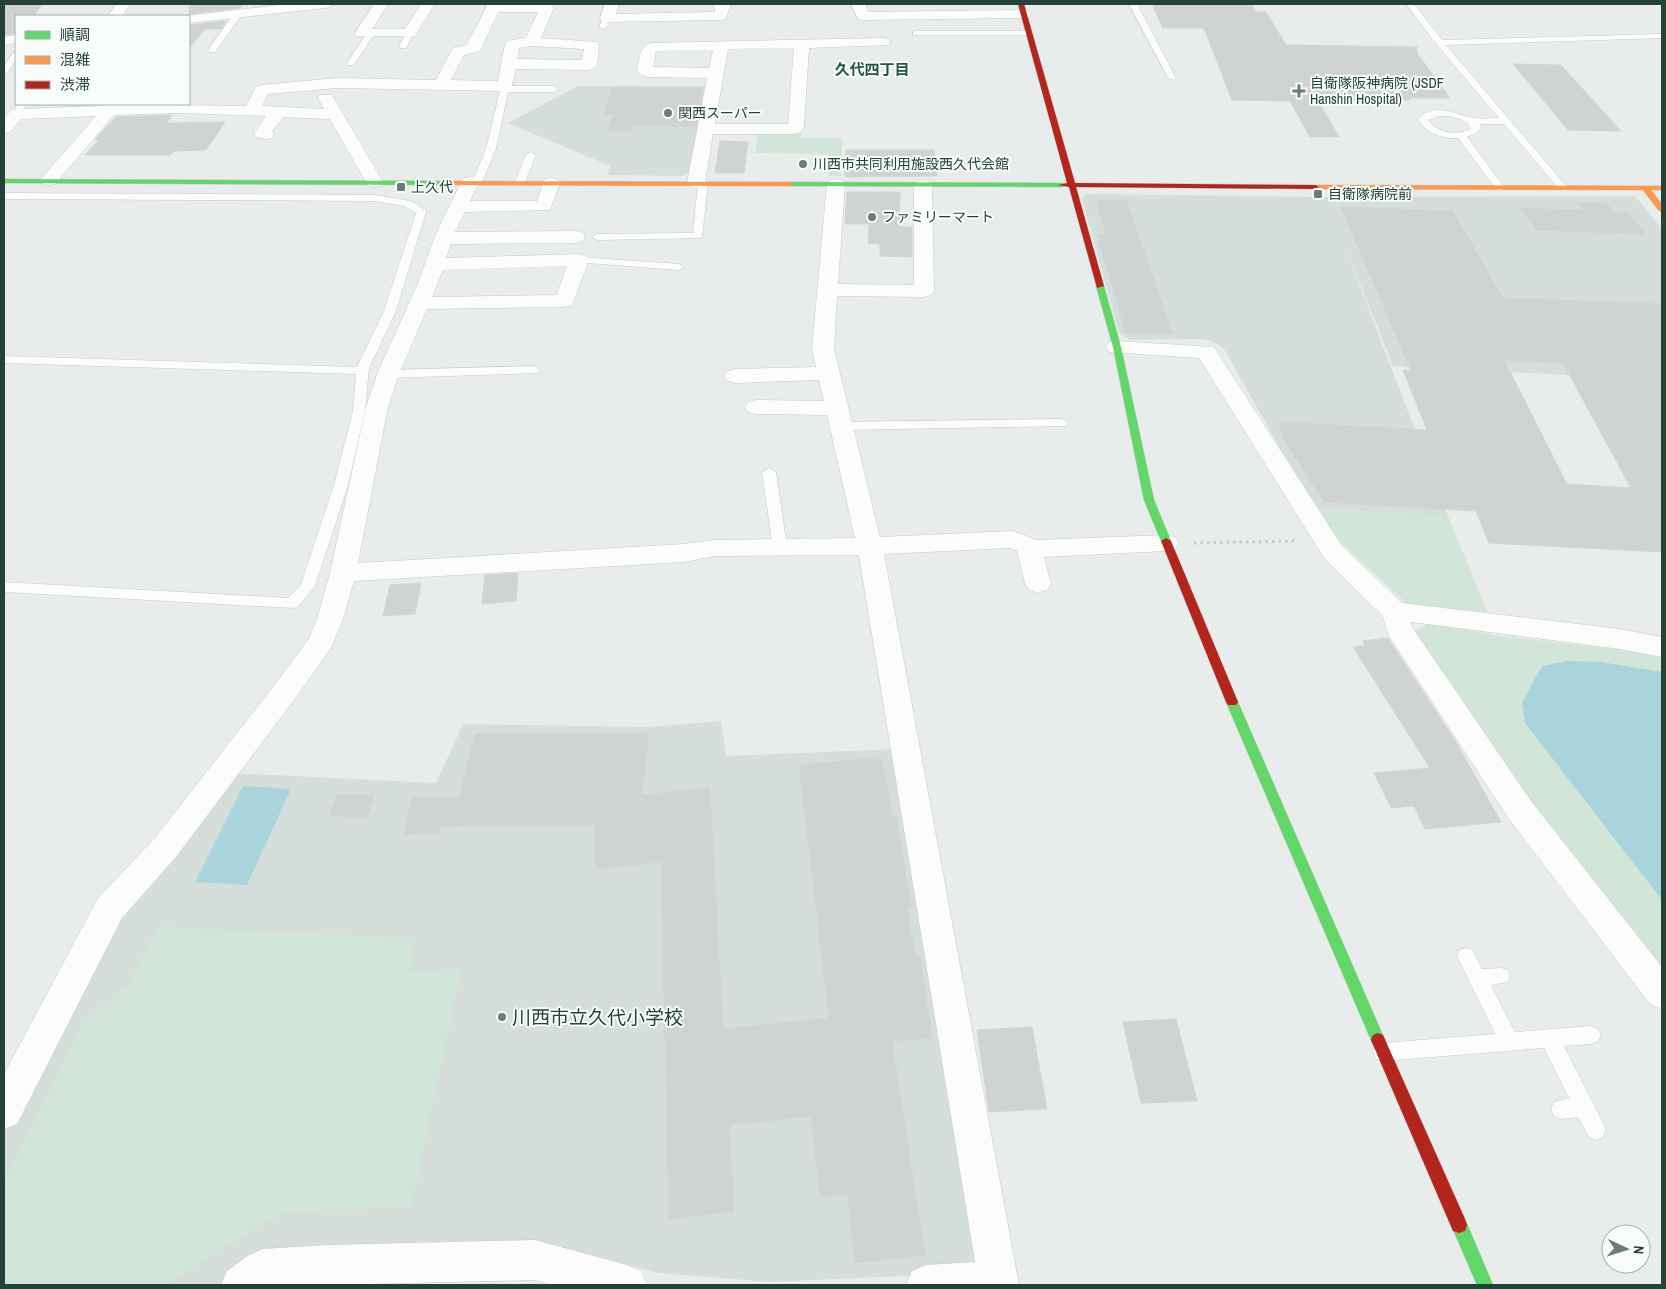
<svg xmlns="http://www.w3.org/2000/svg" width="1666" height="1289" viewBox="0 0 1666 1289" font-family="'Archivo Narrow','Noto Sans JP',sans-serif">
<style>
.built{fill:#d6dedb}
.green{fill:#d1e6d8}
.water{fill:#a9d4db}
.building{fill:#cfd4d2;stroke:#d1d6d4;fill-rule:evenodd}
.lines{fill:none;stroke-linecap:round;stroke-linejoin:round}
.lane-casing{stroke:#c5cac8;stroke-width:1}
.street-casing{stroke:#c5cac8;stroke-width:1}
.fast-casing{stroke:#c3cbc8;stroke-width:1}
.slow-casing{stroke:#c3cbc8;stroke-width:1}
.jam-casing{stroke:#c3cbc8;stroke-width:1}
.path{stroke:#c3ccca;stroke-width:3;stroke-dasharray:2.5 4;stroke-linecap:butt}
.lane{fill:#fcfcfc;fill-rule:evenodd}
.street{fill:#fcfcfc;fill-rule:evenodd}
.fast{fill:#63d668;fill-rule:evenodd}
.slow{fill:#ff974d;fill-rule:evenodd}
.jam{fill:#b3261e;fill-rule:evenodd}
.poi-dot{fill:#697e78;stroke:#f7fbf9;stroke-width:2}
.labels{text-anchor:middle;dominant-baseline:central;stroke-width:4;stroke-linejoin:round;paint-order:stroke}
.far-poi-label{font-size:14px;fill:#24423a;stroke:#f7fbf9;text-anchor:start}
.far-neighbourhood-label{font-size:15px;font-weight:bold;fill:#1f5548;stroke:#f7fbf9}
.near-poi-label{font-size:19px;fill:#24423a;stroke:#f7fbf9;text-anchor:start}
</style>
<rect width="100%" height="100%" fill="#e8edeb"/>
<path class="built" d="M578 86H709L692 172 682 176 607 175 610 166 508 123Z
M1086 194 1325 197 1635 196 1662 229V380L1393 366 1344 244 1448 516 1314 509 1224 349 1214 342 1203 339 1130 340 1119 333 1082 199Z
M721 721 726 756 897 749 984 1262 969 1273 771 1282 659 1273 552 1246 261 1257 221 1285H4V1127L120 907 233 773 436 783 463 724 648 727Z"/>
<path class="green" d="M801 133V138H842L841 176H829L828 154 755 153 758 134Z
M1314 509 1448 516 1488 614 1410 607 1333 535Z
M1430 623 1494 635 1662 655V977L1407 636Z
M158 927 414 938 409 971 461 969 411 1207 284 1211 163 1285H4V1183L84 1021 127 986Z"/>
<path class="water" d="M1567 661 1601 662 1662 672V900L1525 723 1522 703 1542 666Z
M243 786 291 789 247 885 195 882Z"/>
<path class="building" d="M4 4H42L34 16H16V33L4 35Z
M189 4H243L240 8 189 14Z
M1152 4H1251L1256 12H1266L1286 45 1417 47V53L1450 98H1410L1411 100 1317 99 1339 137H1310L1290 101 1232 100 1204 28H1163Z
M226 21 221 29H205L189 48V25Z
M1513 64 1561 65 1621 131 1568 130Z
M613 87 703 88 696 126H632L630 132H607L613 114H604Z
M172 115 167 123 225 122 206 150 174 151 170 155H85L99 140H95L99 135 116 117Z
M720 141 748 142 744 173H715Z
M846 150H934L937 176 849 177 845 176Z
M847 192H900L899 227H912V257L880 256V244L868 243 869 224H845Z
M1096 200H1126L1173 334H1126L1097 235H1106Z
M1578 203 1607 204 1614 212H1628L1645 234 1536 230 1520 208 1583 210Z
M1341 207 1453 211 1503 298 1662 304V552L1489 543 1476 511 1324 502 1284 440 1279 422 1427 430 1403 370 1411 371ZM1504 360 1563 363 1631 488 1567 484Z
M518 573 516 601 482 604 485 575Z
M421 583 415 614 383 616 390 585Z
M1388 638 1456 742 1501 822 1425 829 1414 806 1391 808 1374 773 1430 768 1353 647 1365 646 1363 641Z
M649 733 642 795 710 788 723 1029 829 1018 799 765 864 759 882 760 893 817H896L911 907 907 908 915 956 920 955 932 1038 892 1041 925 1255 855 1263 847 1195 820 1197 811 1116 729 1125 734 1211 669 1219 661 862 596 869 595 825 440 826 439 833 404 834 412 797 459 798 475 734Z
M338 794 374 796 366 818 329 815Z
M1176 1019 1197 1101 1141 1103 1123 1022Z
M1032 1027 1047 1109 989 1112 977 1030Z"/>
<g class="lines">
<g class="lane-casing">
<path id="lane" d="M1129 4H1137L1176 78 1175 80 1168 78Z
M1406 4H1414L1442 40 1662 34V38L1446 45 1567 187 1562 190 1559 189 1504 124H1479L1481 126 1478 132 1467 137 1505 188 1500 191 1497 190 1458 138C1442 139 1428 134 1418 120 1432 100 1458 116 1475 118 1482 119 1491 118 1499 118L1437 45ZM1438 116C1448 116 1468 117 1471 129 1457 136 1437 133 1428 120Z
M235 12 242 14 215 52H209L208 50Z
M604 16 611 18 606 29H603L599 27Z
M368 31 375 33 354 65H348L347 63Z
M407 31 414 33 406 48H400L399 46Z
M913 31H1030L1034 33 1030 35H913Z
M13 53H16V60L7 73H4V66Z
M505 83 509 86H554L558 89 554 92H508L496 149 482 182 480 184H474L472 182 486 149 501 86Z
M18 104H26L19 116H13L12 114Z
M531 152 536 155 525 182 523 184H517L515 182 526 155Z
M703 180 708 183 702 238 597 240 592 237 597 234 693 233 698 183Z
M4 193 375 195 411 201 425 210 426 212 396 311 369 368 365 411 348 485 315 586 298 607 293 608 4 592V582L289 598 301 584 334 485 353 411 356 374 4 363V356L357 367 384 311 416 213 404 206 375 201 4 199Z
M579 257 679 264 684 267 679 270 575 262 574 260Z
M534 366 540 370 538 373 388 378 382 374 388 370Z
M1062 419 1068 423 1066 426 841 430 835 426 841 422Z
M769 468 776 472 787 547 785 550H775L773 547 762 472Z
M1466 948 1473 950 1482 969 1501 968 1508 970 1510 976 1508 982 1491 985 1515 1032 1591 1026 1598 1029 1601 1035 1598 1041 1591 1044 1564 1046 1603 1123 1606 1130 1603 1137 1596 1140 1589 1137 1578 1117 1561 1119 1554 1116 1551 1109 1554 1102 1569 1098 1544 1048 1383 1061 1376 1059 1373 1052 1376 1045 1383 1043 1495 1034 1457 956 1459 950Z"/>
</g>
<g class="street-casing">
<path id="street" d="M116 4H130L122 16H108Z
M289 4H332L330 7 325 8 189 23V16H184Z
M374 4H388L372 29H405L421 4H435L415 36H357L355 33Z
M488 4 552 5 554 8 541 38 597 42 599 45 597 65 594 68 589 70 516 69 511 89 505 91 337 88 268 94 262 106 324 109 318 98 320 95H332L383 182 380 186 374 187 368 186 330 119 283 117 272 131 274 134 272 138 266 139 256 137 254 133 266 116 177 113 114 115 55 184 49 185 43 184 40 180 96 116 21 119 10 132 4 133V118L10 111 16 109 103 106 104 104 246 106 256 87 262 85 337 78 436 80 453 48 467 45ZM498 12H538L526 38 507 41 505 44 498 81 451 80 464 55 478 52 481 49ZM532 46 584 49 582 60 517 59 519 48Z
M605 4H619L616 14 715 12 714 4H729L730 6 726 19 721 20 607 22 602 21 600 18Z
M851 4H865L868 12 1024 10 1029 11 1031 14 1029 17 1024 18 863 20 858 19Z
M16 35V43L4 45V37Z
M883 38 888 39 890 42 888 45 809 48 804 127 799 133 793 134H713L705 183 702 187 696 188 690 187 687 183 707 78 647 77 642 75 637 70C640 58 639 46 652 43ZM794 48 788 124H715L728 49ZM713 50 709 68 653 67 656 51Z
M470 177 476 178 479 182 470 201H537L545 179 551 178 557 179 560 183 550 210 465 212 455 232 576 231 583 233 585 237 583 241 576 243 451 244 446 258 579 254 586 256 589 260 572 305 565 307 427 309 399 374 388 407 358 563 684 544 714 540 855 538 827 415 756 414 748 412 745 407 748 402 756 400 824 401 819 380 736 383 728 381 725 376 728 371 736 369 816 367 812 349 827 184 830 180 836 179 842 180 845 184 838 284 914 285V185L917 181 923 180 929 181 932 185 934 291 931 295 924 297 837 296 834 349 880 537 1013 531 1036 540 1166 535 1175 537 1179 543 1175 549 1166 551 1044 557 1051 584 1047 590 1038 593 1029 590 1025 584 1017 551 1010 548 884 554 1019 1285H906L912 1271 926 1265 975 1262 859 555 714 556 684 562 354 581 343 619 331 648 297 696 176 857 122 918 17 1124 4 1129V1074L98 898 154 839 277 682 309 638 317 619 330 573 366 407 377 374 419 281 434 238 461 182 464 178ZM567 266 557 295 432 297 443 270Z
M1117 341 1214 347 1342 546 1402 603 1620 629 1662 637V657L1620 649 1411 622 1412 627 1531 801 1662 967V1009L1650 1004 1509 819 1389 636 1382 615 1324 558 1199 358 1109 352 1106 347 1109 342Z
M535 1240 627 1265 641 1271 647 1285H553L535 1280 327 1285H221L227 1271 249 1255 263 1249 327 1245Z"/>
</g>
<g class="fast-casing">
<path id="fast" d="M4 179 443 181 447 183 443 185 4 183Z
M787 182 1062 183 1066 185 1062 187 790 186H787Z
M1097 284 1104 286 1121 347 1154 500 1171 541 1166 544 1161 541 1144 500 1113 347 1096 286Z
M1232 698 1236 699 1238 702 1385 1040 1383 1045 1378 1047 1373 1045 1371 1040 1226 702 1228 699Z
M1459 1217 1465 1219 1493 1285H1477L1451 1225 1453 1219Z"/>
</g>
<g class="slow-casing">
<path id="slow" d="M440 181 790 182 794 184 790 186 443 185H440Z
M1312 185 1662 186V190H1651L1662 204V211H1659L1643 190 1315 189 1311 187Z"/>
</g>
<g class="jam-casing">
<path id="jam" d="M1018 4H1024L1075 183 1315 185 1319 187 1315 189 1076 187 1104 286 1097 288 1069 187 1058 185 1067 183Z
M1166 538 1171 541 1238 702 1236 705H1228L1226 702 1161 541Z
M1378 1033 1383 1035 1465 1219 1467 1225 1465 1231 1459 1233 1453 1231 1371 1040 1373 1035Z"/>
</g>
<path class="path" d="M1194 543 1295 541"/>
<use href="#lane" class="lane"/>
<use href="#street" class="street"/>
<use href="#fast" class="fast"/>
<use href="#slow" class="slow"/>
<use href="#jam" class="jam"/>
</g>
<g class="poi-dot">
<path d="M1296.5 83.5h5v5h5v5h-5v5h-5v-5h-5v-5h5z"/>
<circle cx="668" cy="113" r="5"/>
<circle cx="803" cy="164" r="5"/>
<rect x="396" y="182" width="10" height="10" rx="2.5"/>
<rect x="1313" y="189" width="10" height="10" rx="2.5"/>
<circle cx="872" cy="217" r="5"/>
<circle cx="502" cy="1017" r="5"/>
</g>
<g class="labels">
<g class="far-poi-label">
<text x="1310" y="83">自衛隊阪神病院 (JSDF<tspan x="1310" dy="16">Hanshin Hospital)</tspan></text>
<text x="678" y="113">関西スーパー</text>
<text x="813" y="164">川西市共同利用施設西久代会館</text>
<text x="411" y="187">上久代</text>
<text x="1328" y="194">自衛隊病院前</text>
<text x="882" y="217">ファミリーマート</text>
</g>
<g class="far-neighbourhood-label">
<text x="872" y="69">久代四丁目</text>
</g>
<g class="near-poi-label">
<text x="512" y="1017">川西市立久代小学校</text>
</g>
</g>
<rect width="1666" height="1289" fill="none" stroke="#24423a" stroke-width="10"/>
<rect x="15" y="15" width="175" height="90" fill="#f7fbf9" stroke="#a3b1ad"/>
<rect x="25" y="31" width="25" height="8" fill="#63d668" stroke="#a3b1ad"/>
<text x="60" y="40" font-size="15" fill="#24423a">順調</text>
<rect x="25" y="56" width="25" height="8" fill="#ff974d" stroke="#a3b1ad"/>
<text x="60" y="65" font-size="15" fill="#24423a">混雑</text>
<rect x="25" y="81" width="25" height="8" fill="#b3261e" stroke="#a3b1ad"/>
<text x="60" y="90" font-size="15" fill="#24423a">渋滞</text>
<g transform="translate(1626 1249) rotate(94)"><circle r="24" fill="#f7fbf9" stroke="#a3b1ad"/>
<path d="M0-4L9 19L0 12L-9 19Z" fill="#697e78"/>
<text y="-8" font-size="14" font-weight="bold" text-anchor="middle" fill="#24423a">N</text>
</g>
</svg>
